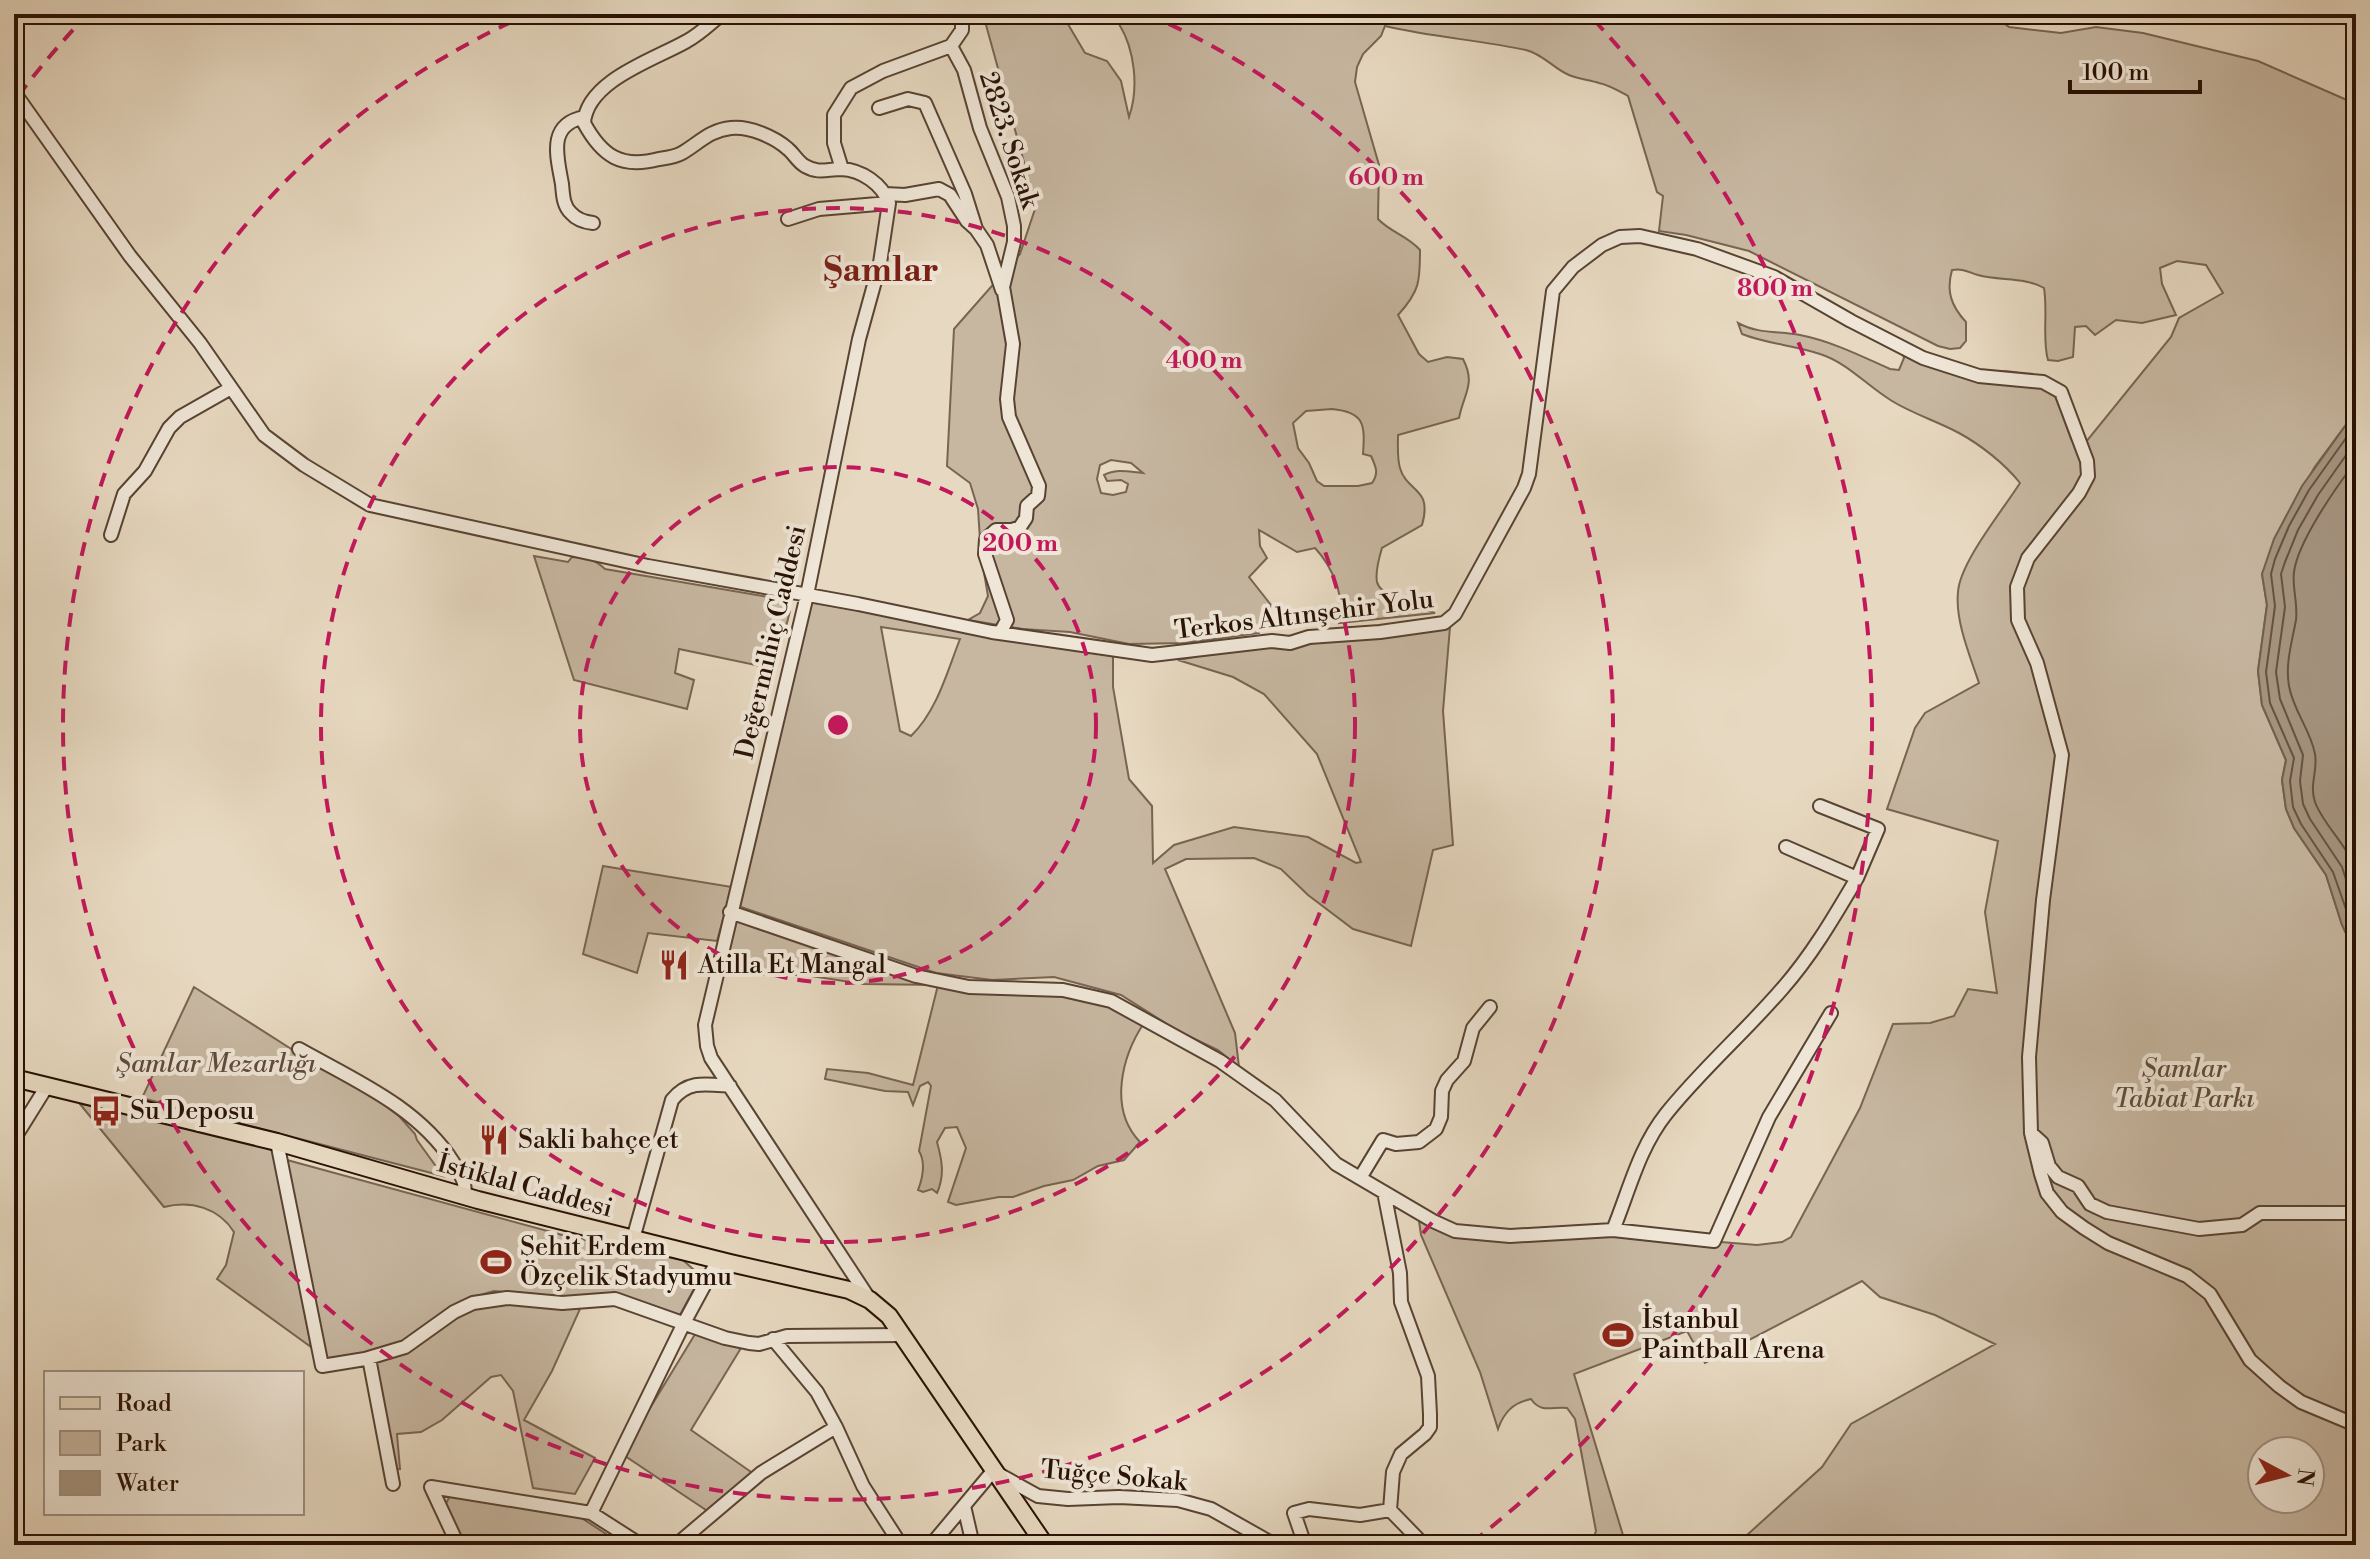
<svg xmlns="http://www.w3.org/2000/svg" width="2370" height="1559" viewBox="0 0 2370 1559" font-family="'Libre Bodoni',serif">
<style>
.green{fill:#c7b7a1;stroke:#786452;stroke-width:2;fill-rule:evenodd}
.water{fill:#a69581;stroke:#74604f;stroke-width:2}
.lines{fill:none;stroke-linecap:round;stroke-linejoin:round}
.shore{stroke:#675342;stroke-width:2}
.stream{stroke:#74604f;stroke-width:3}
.minor-casing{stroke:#584333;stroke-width:16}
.major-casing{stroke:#281104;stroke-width:20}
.minor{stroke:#efe6d7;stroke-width:12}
.major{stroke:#e7d9c1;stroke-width:16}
.ring{fill:none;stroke:#c2185b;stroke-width:4;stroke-dasharray:14 10}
.labels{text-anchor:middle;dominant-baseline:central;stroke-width:8;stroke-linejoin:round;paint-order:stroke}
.street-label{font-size:26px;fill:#281104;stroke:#efe6d7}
.poi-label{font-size:26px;fill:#281104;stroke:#efe6d7;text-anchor:start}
.park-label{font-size:26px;font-style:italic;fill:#604b3b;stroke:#efe6d7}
.district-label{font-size:34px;font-weight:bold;fill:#7a1f14;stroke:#efe6d7}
.centre{fill:#c2185b;stroke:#efe6d7;stroke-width:4}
.ring-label{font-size:24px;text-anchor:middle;font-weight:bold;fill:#c2185b;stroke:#efe6d7;stroke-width:8;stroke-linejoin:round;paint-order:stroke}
</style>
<rect width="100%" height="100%" fill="#e7d9c1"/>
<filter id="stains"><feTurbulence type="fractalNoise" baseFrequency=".0025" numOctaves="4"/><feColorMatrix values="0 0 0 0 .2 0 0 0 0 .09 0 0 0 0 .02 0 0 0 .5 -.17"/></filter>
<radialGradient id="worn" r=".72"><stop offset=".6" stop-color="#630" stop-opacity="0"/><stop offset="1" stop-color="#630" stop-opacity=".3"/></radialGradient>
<path class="green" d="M983 14H1062L1085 53 1107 61 1121 81 1129 117C1139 88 1135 50 1119 24L1124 18C1153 11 1181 15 1210 19V14H1992L2009 27 2061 33 2096 27 2143 33 2258 61 2356 104V411L2314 468 2262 574 2267 605 2258 671 2262 705 2286 760 2282 780 2286 809 2294 828 2326 875 2342 925 2356 954V1545H1736L1822 1467 1851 1424 1995 1344 1935 1315 1880 1297 1862 1281 1705 1363 1687 1331 1574 1374 1626 1545H1591L1596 1531 1575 1419 1567 1408C1553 1406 1541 1414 1531 1399 1513 1403 1504 1412 1498 1429L1480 1372 1421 1235 1418 1214 1449 1234 1588 1231 1757 1245 1782 1242 1791 1237 1860 1108 1893 1024 1930 1023 1954 1016 1968 989 1997 993 1985 912 1998 841 1887 809 1915 728 1925 713 1979 683C1970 656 1955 621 1958 592 1960 562 2003 510 2020 483 2005 464 1981 445 1959 433 1937 421 1913 414 1892 401 1867 386 1848 363 1820 354 1794 345 1767 344 1742 334L1738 323C1758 334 1778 331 1800 335 1831 341 1861 356 1890 369L1899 370 1904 358 1901 349 1989 373C2010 368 2039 374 2053 393 2059 400 2067 430 2072 441L2086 442 2171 337 2179 318 2223 293 2206 265 2177 261 2160 268 2162 284 2176 315 2142 323 2116 320 2095 335 2086 326 2075 327 2073 357 2058 361 2048 360C2042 340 2048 311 2044 288 2025 277 2000 281 1978 275 1968 272 1963 268 1952 270 1946 291 1951 306 1966 322V341L1960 348 1950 349 1938 346 1749 251 1686 235 1659 231 1663 196 1657 192 1628 96C1619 91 1609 85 1599 83 1589 80 1579 79 1569 75 1554 69 1543 54 1526 50 1479 40 1431 37 1385 26L1381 36 1363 54 1357 67 1355 82 1379 165 1378 219C1390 232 1408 236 1420 250 1420 281 1420 291 1398 315L1419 354 1428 362 1447 357 1463 359C1476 384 1464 393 1459 418L1398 435C1398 445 1397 458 1400 468 1407 493 1433 487 1422 525L1382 548C1379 558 1375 572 1377 582 1381 598 1421 608 1435 613L1339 623C1346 598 1332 566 1315 548L1297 552 1259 530 1260 546 1267 558 1249 577 1271 605 1268 617 1258 629 1259 633 1185 643 1129 644 1070 632 1022 629 968 620 980 613 988 596 981 555 978 509 970 483 947 466 954 329 1020 254 1036 206ZM1332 409C1365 412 1365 425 1363 454L1371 456C1376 467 1379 473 1372 483L1358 486H1324L1317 481 1309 463 1298 448 1293 423 1306 411ZM1111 460 1131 463 1143 473C1129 472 1117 468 1104 475L1107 481 1121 480 1128 484 1126 492 1113 495 1101 493 1097 479 1100 465ZM2262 1451H2310V1499H2262Z
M534 556 568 562 572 557C587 557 594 559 605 569L780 599 787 602 790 611 775 669 679 649 675 673 694 680 687 709 574 680Z
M809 602 994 634 1097 648 1113 656V687L1129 779 1152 806 1153 863 1174 845 1234 827 1308 837 1356 863 1361 862 1317 754 1264 694 1233 677 1178 660 1250 646 1288 647 1412 628 1451 615 1443 711 1453 845 1433 850 1411 946 1353 929 1308 895 1281 869 1254 858 1186 859 1165 869 1235 1033 1239 1067 1218 1050 1178 1031 1121 995 1054 977 992 980 936 973 735 905ZM881 627 960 639C947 672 937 711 911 736L900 731Z
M603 866 732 887 717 941 648 933 637 973 583 954Z
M733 919 914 976 1092 993 1144 1023C1122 1056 1108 1109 1140 1142L1124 1160 1098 1166 1073 1180 1044 1186 1013 1197H999L956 1205 948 1202 966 1148 957 1127 945 1128 937 1142C942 1160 945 1175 937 1193L932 1189 923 1192 918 1190C923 1177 926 1163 919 1151L931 1086 928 1082 920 1086 913 1105 908 1092 885 1091 825 1079 827 1069 868 1073 913 1085 938 985 863 984 805 975 721 974Z
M194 987 296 1052 374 1097 399 1116 415 1134 417 1140 443 1176 142 1098Z
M80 1104 153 1115 274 1146 311 1347 217 1279 226 1265 234 1232C219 1208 191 1200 164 1207Z
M287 1160 566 1236 683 1260 695 1271V1287L680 1315 621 1295 595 1294 564 1298 494 1291 477 1296 407 1341 381 1350 325 1361Z
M493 1302 580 1309 552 1371 524 1420 595 1458 575 1494 533 1488 513 1391 501 1375 491 1377 442 1420 421 1432 397 1434 400 1469 387 1470 366 1364 404 1353 461 1314Z
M697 1331 741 1348 691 1430 754 1474 709 1512 622 1454Z
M450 1496 580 1517 623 1545H461L444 1507Z"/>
<path class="water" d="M2356 411V954L2342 925 2326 875 2294 828 2286 809 2282 780 2286 760 2262 705 2258 671 2267 605 2262 574 2274 539 2302 486Z"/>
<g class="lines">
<path class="shore" d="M2356 424 2309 490 2289 526 2275 559 2271 574 2275 606 2266 672 2270 703 2294 758 2290 781 2293 807 2301 824 2333 872 2356 938
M2356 441 2318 495 2298 530 2285 562 2281 574 2285 607 2276 672 2280 699 2303 755 2300 781 2303 804 2310 819 2342 867 2356 911
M2356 461C2337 486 2298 541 2294 572 2292 587 2298 604 2296 620 2292 642 2285 664 2289 686 2293 710 2311 731 2315 754 2318 771 2309 785 2315 802 2323 824 2346 844 2356 869"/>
<path class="stream" d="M2348 14 2350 30 2356 38"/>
<g class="minor-casing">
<path id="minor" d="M722 14C711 23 700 34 687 41 656 59 587 80 584 123 602 156 621 169 659 159 666 158 675 157 682 153 699 143 710 130 731 128 749 126 775 137 788 149 794 154 798 162 805 166 819 174 827 169 841 169 862 170 882 184 889 203L880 263 859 339 807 595 705 1025 707 1046 711 1058 870 1300
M951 46 964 70 980 128 1008 197 1014 226V242L1003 287 1013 344 1007 399 1009 417 1039 486 1038 496 1027 506 1026 518 1020 527 1012 530H996L986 539 985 554 1007 620 1000 633
M951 46 962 30V14
M14 92 130 256 200 343 264 435 304 465 370 505 648 566 858 604 992 632 1152 655 1272 641 1290 643 1309 637 1380 632 1444 623 1455 614 1524 488 1529 474 1553 291 1573 267 1602 245 1620 237 1640 236 1697 249 1774 277 1851 321 1923 358 1979 376 2043 382 2061 392 2087 461 2088 476 2079 493 2028 558 2017 587 2018 620 2037 663 2062 755 2043 900 2029 1057 2031 1133 2041 1174 2047 1193 2062 1212 2084 1228 2108 1243 2187 1276 2210 1294 2250 1360 2279 1386 2301 1402 2356 1425
M879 108 908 99 925 103 965 194 976 229
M585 117C547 124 557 156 562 184 563 194 563 206 571 213 577 220 584 222 593 223
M842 169 834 143V115L851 88 883 71 951 46
M885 194 905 195 939 189 950 195 967 221 976 229 987 245 1002 290
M788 219 819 209 889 203
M111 535 124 494 145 471 169 428 180 417 231 388
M1820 806 1878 829 1857 878
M730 912 916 976 969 987 1063 990 1111 1001 1220 1061 1275 1100 1336 1164 1433 1221 1455 1231 1510 1236 1613 1230 1714 1241 1769 1117 1831 1013
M299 1049C354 1080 418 1107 453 1162 460 1174 467 1182 464 1196
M2031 1133 2042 1143 2049 1166 2058 1177 2078 1186 2090 1204 2107 1212 2199 1229 2242 1225 2260 1213H2347L2356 1210
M14 1139 47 1086
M277 1142 322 1366 365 1359 405 1347 454 1312 473 1303 507 1298 562 1303 615 1299 725 1338 749 1343 759 1344 787 1336 903 1335
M1360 1178 1383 1140 1396 1144 1419 1142 1436 1129 1441 1117 1442 1091 1447 1080 1464 1061 1473 1028 1490 1007
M1384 1192 1400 1273 1401 1302 1428 1376 1430 1414V1427L1425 1434 1401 1454 1393 1472 1390 1510 1424 1545
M1613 1230C1629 1191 1639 1148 1666 1114 1701 1070 1745 1032 1782 989 1812 955 1834 917 1857 878L1786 847
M633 1239 672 1100C688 1080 706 1084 730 1086
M773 1339 817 1392 836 1427 863 1486 901 1545
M369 1358 393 1484
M431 1487 591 1513
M431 1487 458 1545
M964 1506 973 1545
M641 1545 591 1513 684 1323 718 1260
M676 1545 761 1473 836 1427
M931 1545 993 1471 1038 1496 1068 1499 1119 1497 1178 1500 1211 1509 1275 1545
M1305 1545 1294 1513 1309 1509 1360 1515 1390 1510"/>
</g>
<g class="major-casing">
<path id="major" d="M14 1078 277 1142 478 1200 730 1263 849 1290 870 1300 889 1316 1045 1545"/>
</g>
<use href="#minor" class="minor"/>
<use href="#major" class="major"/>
</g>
<g class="ring">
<circle cx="838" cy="725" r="258"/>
<circle cx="838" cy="725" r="517"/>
<path d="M1147 14A775 775 0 1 1 529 14"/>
<path d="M18 96A1034 1034 0 0 1 82 20M1594 20A1034 1034 0 0 1 1475 1540"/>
</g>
<defs>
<g id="restaurant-bare" transform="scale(2.4)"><path d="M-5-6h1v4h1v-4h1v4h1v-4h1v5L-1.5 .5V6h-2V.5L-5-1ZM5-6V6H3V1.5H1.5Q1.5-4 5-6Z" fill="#8f2418" stroke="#efe6d7" stroke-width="2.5" paint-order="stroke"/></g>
<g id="bus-bare" transform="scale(2.4)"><path d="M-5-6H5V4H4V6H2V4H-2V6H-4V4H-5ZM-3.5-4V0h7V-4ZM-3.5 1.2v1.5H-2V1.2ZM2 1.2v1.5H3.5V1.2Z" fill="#8f2418" stroke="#efe6d7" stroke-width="2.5" paint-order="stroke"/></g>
<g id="stadium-bare" transform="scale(2.4)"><path d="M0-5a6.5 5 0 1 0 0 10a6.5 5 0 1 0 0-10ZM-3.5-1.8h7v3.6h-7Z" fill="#8f2418" stroke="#efe6d7" stroke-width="2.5" paint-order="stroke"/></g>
</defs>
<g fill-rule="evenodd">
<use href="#restaurant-bare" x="674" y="965"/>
<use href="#bus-bare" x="106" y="1111"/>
<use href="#restaurant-bare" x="494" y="1140"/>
<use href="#stadium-bare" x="496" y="1262"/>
<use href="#stadium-bare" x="1618" y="1335"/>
</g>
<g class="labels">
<g class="street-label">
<text transform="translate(1009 140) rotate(72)">2823. Sokak</text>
<text transform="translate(1304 615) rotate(-7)">Terkos Altınşehir Yolu</text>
<text transform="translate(771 642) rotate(-77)">Değermihiç Caddesi</text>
<text transform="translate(525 1186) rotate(15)">İstiklal Caddesi</text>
<text transform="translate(1114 1476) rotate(5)">Tuğçe Sokak</text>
</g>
<g class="poi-label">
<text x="698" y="965">Atilla Et Mangal</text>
<text x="130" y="1111">Su Deposu</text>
<text x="518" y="1140">Sakli bahçe et</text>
<text x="520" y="1247">Şehit Erdem<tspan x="520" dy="30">Özçelik Stadyumu</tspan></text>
<text x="1642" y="1320">İstanbul<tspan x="1642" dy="30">Paintball Arena</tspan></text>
</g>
<g class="park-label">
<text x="216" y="1064">Şamlar Mezarlığı</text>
<text x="2184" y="1069">Şamlar<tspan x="2184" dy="30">Tabiat Parkı</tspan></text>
</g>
<g class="district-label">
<text x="881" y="271">Şamlar</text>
</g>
</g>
<circle cx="838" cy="725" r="12" class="centre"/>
<g class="ring-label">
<text x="1386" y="185">600 m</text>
<text x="1775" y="296">800 m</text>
<text x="1204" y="368">400 m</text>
<text x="1020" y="551">200 m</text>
</g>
<rect width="2370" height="1559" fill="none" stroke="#e7d9c1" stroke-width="48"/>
<rect x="16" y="16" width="2338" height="1527" fill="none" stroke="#281104" stroke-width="4"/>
<rect x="24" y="24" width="2322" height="1511" fill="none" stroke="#281104" stroke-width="2"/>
<rect x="44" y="1371" width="260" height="144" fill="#efe6d7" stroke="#9f9183" stroke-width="2"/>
<rect x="60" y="1397" width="40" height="12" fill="#e7d9c1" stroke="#9f9183" stroke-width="2"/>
<text x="116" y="1411" font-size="24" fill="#281104">Road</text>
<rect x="60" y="1431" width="40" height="24" fill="#c7b7a1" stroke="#9f9183" stroke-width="2"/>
<text x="116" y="1451" font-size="24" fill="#281104">Park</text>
<rect x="60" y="1471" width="40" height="24" fill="#a69581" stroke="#9f9183" stroke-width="2"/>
<text x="116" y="1491" font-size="24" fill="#281104">Water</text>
<g transform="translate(2286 1475) rotate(97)"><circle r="38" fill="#efe6d7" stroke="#9f9183" stroke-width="2"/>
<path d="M0-6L14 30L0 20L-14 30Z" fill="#8f2418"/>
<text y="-12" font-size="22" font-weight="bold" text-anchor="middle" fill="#281104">N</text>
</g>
<path d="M2070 80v12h130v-12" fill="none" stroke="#281104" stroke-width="4"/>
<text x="2082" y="80" font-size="24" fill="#281104" stroke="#efe6d7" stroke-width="6" paint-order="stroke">100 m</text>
<rect width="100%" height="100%" filter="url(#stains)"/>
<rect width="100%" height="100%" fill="url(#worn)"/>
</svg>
